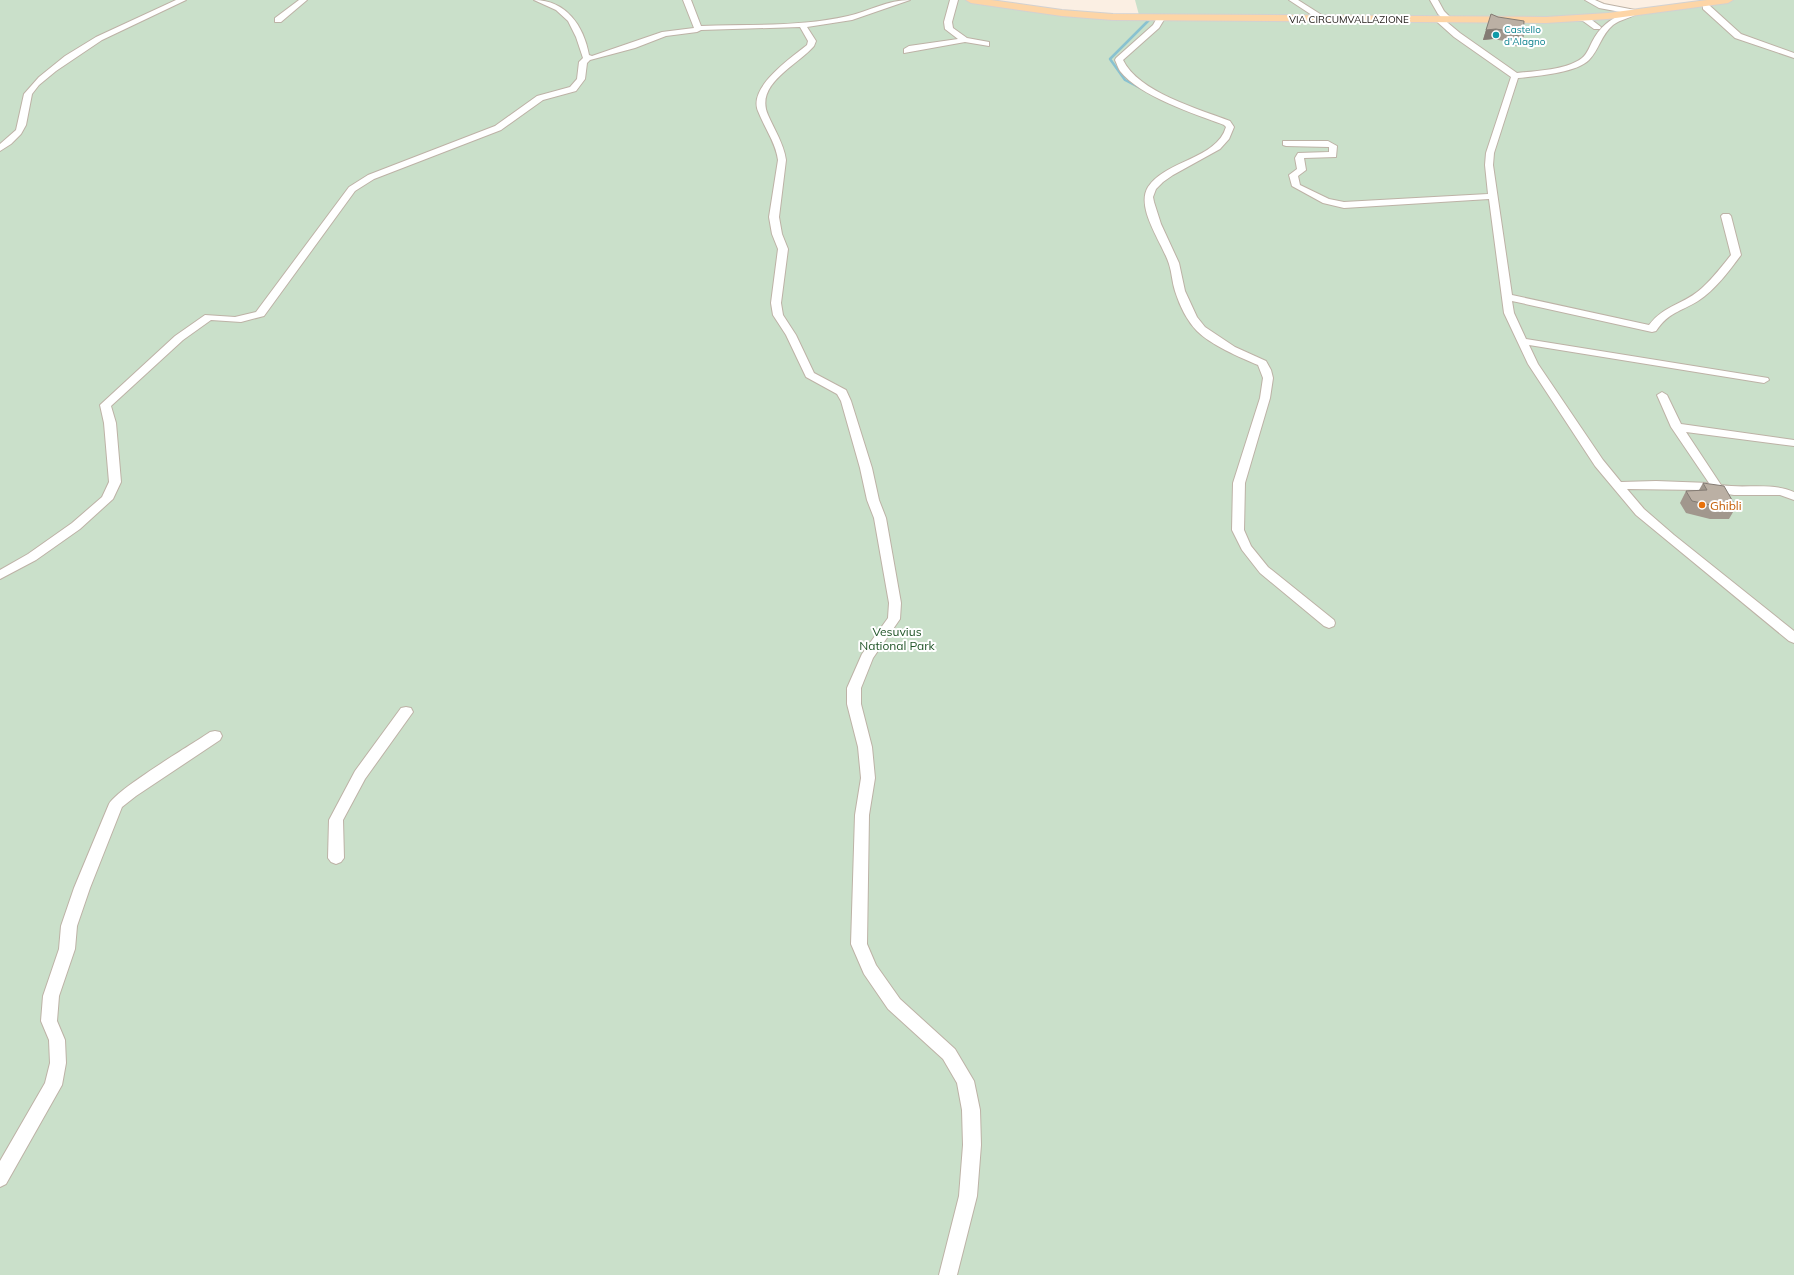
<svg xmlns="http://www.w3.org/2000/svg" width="1794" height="1275" viewBox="0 0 1794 1275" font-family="Mulish,sans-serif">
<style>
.green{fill:#cae0ca}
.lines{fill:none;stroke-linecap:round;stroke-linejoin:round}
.stream{stroke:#89c2d1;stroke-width:2.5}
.minor-casing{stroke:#bdb2a6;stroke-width:2}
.major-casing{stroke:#d2d1d1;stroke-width:2}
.minor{fill:#fff;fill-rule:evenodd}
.major{fill:#fdd5a6;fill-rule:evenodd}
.wall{fill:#a1978d}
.shaded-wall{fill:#837b73}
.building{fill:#bbb0a4;stroke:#837b73}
.culture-dot{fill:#0f9aa8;stroke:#fff;stroke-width:1.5}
.food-dot{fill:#e8710a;stroke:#fff;stroke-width:1.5}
.labels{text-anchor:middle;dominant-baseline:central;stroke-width:4;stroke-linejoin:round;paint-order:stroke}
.far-street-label{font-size:10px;fill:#201b17;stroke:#fff}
.far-culture-label{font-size:10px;fill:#0d838f;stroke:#fff;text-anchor:start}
.food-label{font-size:12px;fill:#c56008;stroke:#fff;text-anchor:start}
.park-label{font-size:12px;fill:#1f5326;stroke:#fff}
</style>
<rect width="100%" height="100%" fill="#fbefe3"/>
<path class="green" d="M0 0H979L1087 14 1139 15 1135 0H1592L1615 8 1633 10 1707 0H1794V1275H0Z"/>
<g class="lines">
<path class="stream" d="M1149 20 1110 59 1125 80 1150 93"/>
<g class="minor-casing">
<path id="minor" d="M176 0H186L102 40 56 71 39 85 32 94 26 125 21 134 11 144 0 151V144L16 130 24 94 39 77 65 56 96 37Z
M299 0H307L281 22H275V18Z
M534 0C566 0 584 26 589 55L592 56 662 32 694 28 683 0H691L701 26C749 24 800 27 848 16 869 11 888 0 910 0L852 20 807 27 816 41 814 46C798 65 754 84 768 115 774 129 784 144 786 160L779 217 782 234 788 249 781 303 783 315 796 335 814 373 846 390 851 401 872 468 879 500 886 518 901 603 900 619 873 658 861 688V704L872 747 875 778 869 815 867 944 876 965 900 999 955 1049 974 1081 980 1110 981 1145 977 1196 957 1275H939L959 1196 963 1145 962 1110 957 1083 943 1059 888 1009 864 974 851 944 855 815 861 778 858 747 847 704V688L862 654 888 618 889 603 874 518 867 500 860 468 841 401 837 394 806 377 786 335 773 315 771 303 778 249 772 234 769 217 778 160C776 143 764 127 758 111 748 87 791 58 807 45L808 41 800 27 701 30 697 32 666 36 635 48 590 60 587 63 585 79 576 91 543 100 501 130 374 179 355 191 264 316 241 322 211 320 183 340 111 406 116 423 121 482 113 499 80 529 36 560 0 579V570L28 554 72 523 102 497 109 482 104 423 100 405 175 336 205 315 235 317 256 312 349 187 368 175 495 126 537 96 570 87 577 79 579 62 583 58 576 37 568 21 556 10Z
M950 0H958L952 22 953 28 967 38 989 42V46L965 42 904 53V49L909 46 958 39 945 29 944 22Z
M1289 0H1298L1328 19 1324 21H1321Z
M1430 0H1438L1444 11 1453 20 1452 22H1446L1438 14Z
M1585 0H1595L1604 4 1635 10 1638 13C1631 18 1621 19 1613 25 1601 35 1599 50 1589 60 1576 73 1537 76 1518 78L1494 153 1493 165 1512 295 1649 325C1664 305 1685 304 1702 288 1713 278 1722 266 1731 255L1721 216 1723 214H1729L1731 216 1741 255C1729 271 1715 290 1698 301 1680 312 1669 312 1656 331L1652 332 1512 301 1514 313 1526 339 1768 378 1769 380 1764 383 1529 345 1538 364 1603 460 1621 482 1656 481 1709 483 1671 427 1657 395 1662 392 1667 395 1681 424 1794 440V446L1686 432 1721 485C1745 489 1772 482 1794 492V500L1780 495H1734L1701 490 1627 489 1644 509 1674 535 1794 631V643L1789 641 1636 515 1595 466 1528 364 1504 313 1489 199 1344 208 1323 203 1292 186 1289 175 1297 169 1295 158 1298 153 1329 152V147L1286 146 1283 145V141H1328L1337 146 1336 157 1304 158 1306 170 1298 176 1300 185 1329 199 1344 202 1488 194 1485 165 1486 153 1511 77 1454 37 1435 20 1439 18H1442L1460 33 1517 73C1535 71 1567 70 1582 58 1587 54 1589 48 1592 42 1599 28 1610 18 1626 13L1599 8Z
M1703 5H1709L1741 34 1794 53V58L1735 38 1703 9Z
M1158 16H1164L1165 18 1159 28 1123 60C1138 92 1199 109 1230 121L1234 127 1229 139 1220 149 1173 175 1163 182 1156 189 1153 197 1154 202 1161 224 1179 263 1185 291 1197 317 1205 327 1235 347 1266 361 1271 370 1273 378 1270 398 1245 483 1244 530 1251 546 1268 567 1334 620 1335 623 1334 626 1329 628 1324 626 1260 573 1242 550 1232 530 1233 483 1260 398 1263 378 1258 365C1239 357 1211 345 1197 331 1187 321 1179 304 1175 291 1172 282 1172 273 1169 264 1163 244 1135 208 1148 187 1166 160 1217 159 1226 127L1224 125C1195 114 1139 96 1120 71 1118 68 1117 64 1115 60L1116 58 1153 25Z
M1575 16 1588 17 1601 27 1600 29H1594L1583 21 1575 20Z
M406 707 411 708 413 712 365 779 343 820 344 858 341 862 336 864 331 862 328 858 329 820 355 771 401 708Z
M215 731 220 732 222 736 220 740 136 796 122 807 90 888 77 926 75 949 59 996 57 1021 65 1040 66 1063 62 1085 6 1184 0 1187V1161L45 1083 50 1063 49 1040 41 1021 43 996 59 949 61 926 74 888 109 804C117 789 191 745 210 732Z"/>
</g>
<g class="major-casing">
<path id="major" d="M966 0H991L1062 10 1113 14 1546 17 1608 13 1707 0H1733L1728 3 1608 19 1546 23 1113 20 1062 16 971 3Z"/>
</g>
<use href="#minor" class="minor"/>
<use href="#major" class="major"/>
</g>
<path class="wall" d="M1498 17 1523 37 1520 47 1512 45 1510 42 1493 39 1483 40 1486 30Z
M1703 483 1736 507 1729 519H1710L1686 513 1680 503 1686 491 1699 490Z"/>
<path class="shaded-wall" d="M1496 29 1493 39 1483 40 1486 30Z"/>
<path class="building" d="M1491 14 1498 17 1524 21 1523 37 1515 35 1514 32 1496 29 1486 30Z
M1703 483 1724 486 1736 507 1716 506 1692 501 1686 491 1707 490Z"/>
<circle class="culture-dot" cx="1496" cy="35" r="4"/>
<circle class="food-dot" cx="1702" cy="505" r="4"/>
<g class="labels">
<g class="far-street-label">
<text x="1349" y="19">VIA CIRCUMVALLAZIONE</text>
</g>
<g class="far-culture-label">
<text x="1504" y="29">Castello<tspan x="1504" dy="12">d'Alagno</tspan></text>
</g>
<g class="food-label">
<text x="1710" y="505">Ghibli</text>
</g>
<g class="park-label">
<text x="897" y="631">Vesuvius<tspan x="897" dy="14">National Park</tspan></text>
</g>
</g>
</svg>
